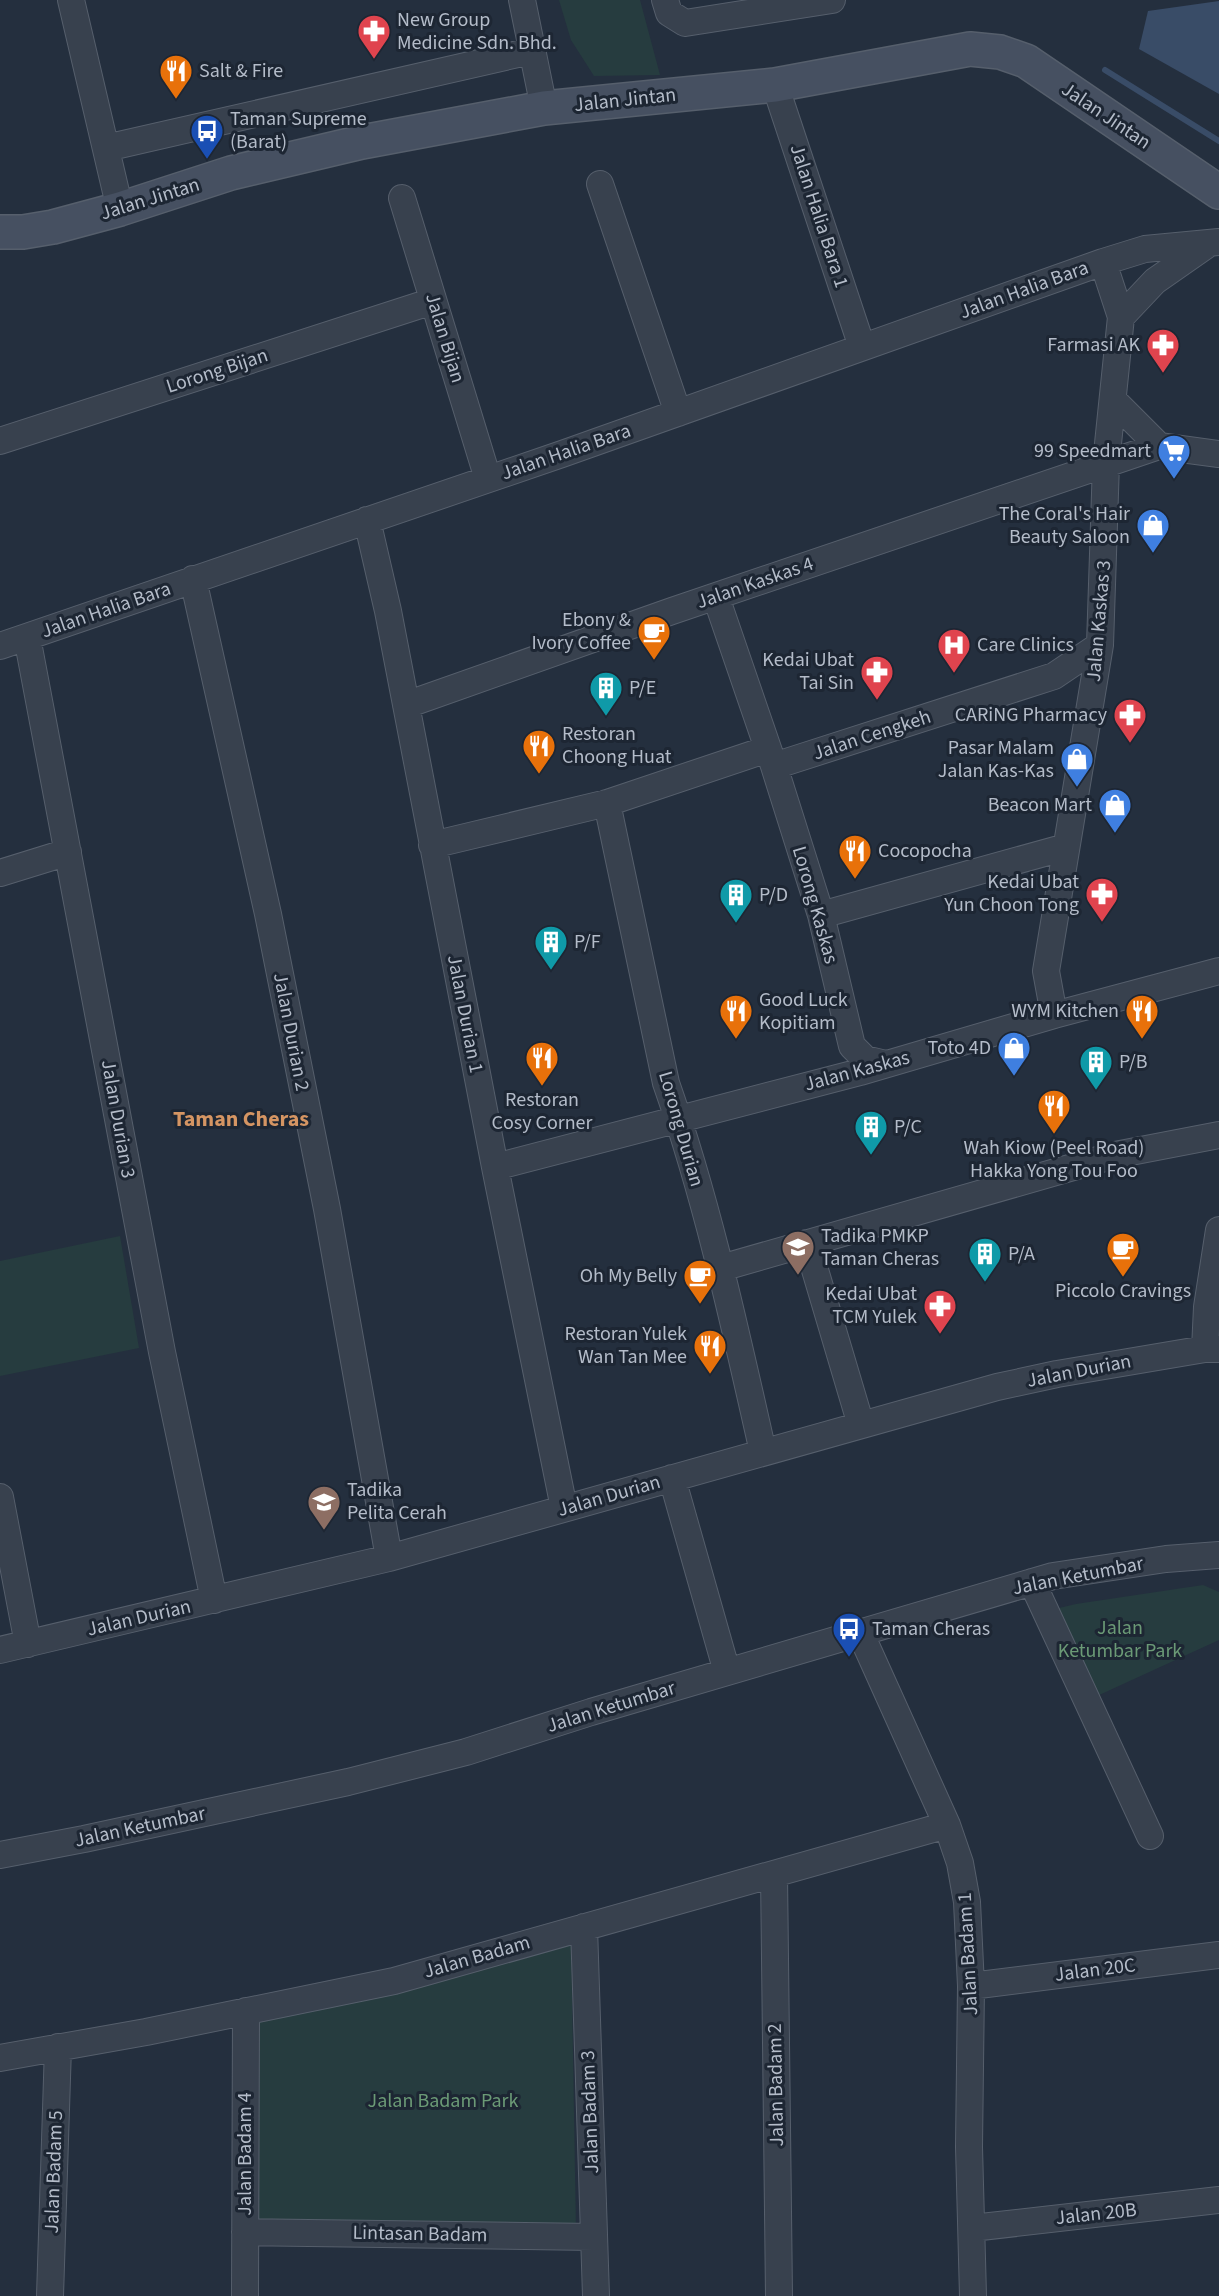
<svg xmlns="http://www.w3.org/2000/svg" width="1219" height="2296" viewBox="0 0 1219 2296" font-family="'Source Sans 3',sans-serif">
<style>
.green{fill:#263c3f}
.water{fill:#394c67}
.lines{fill:none;stroke-linecap:round;stroke-linejoin:round}
.stream{stroke:#394c67;stroke-width:6}
.street-casing{stroke:#565f6c;stroke-width:28}
.secondary-casing{stroke:#565f6c;stroke-width:36}
.street{stroke:#38414e;stroke-width:26}
.secondary{stroke:#465061;stroke-width:33}
.labels{text-anchor:middle;dominant-baseline:central;stroke-width:6;stroke-linejoin:round;paint-order:stroke}
.poi-label{font-size:20px;fill:#b4bcc9;stroke:#1d2633;text-anchor:start}
.street-label{font-size:20px;fill:#b4bcc9;stroke:#1d2633}
.park-label{font-size:20px;fill:#6b9a76;stroke:#1d2633}
.quarter-label{font-size:22px;font-weight:bold;fill:#d59563;stroke:#1d2633}
</style>
<rect width="100%" height="100%" fill="#242f3e"/>
<path class="green" d="M559 0H640L660 75 594 76 571 40Z
M120 1236 139 1348 0 1376V1261Z
M1203 1585 1219 1592V1640L1097 1696 1055 1609 1076 1604Z
M571 1937 576 2231 245 2232 246 2011Z"/>
<path class="water" d="M1219 1V94L1139 49 1148 11Z"/>
<g class="lines">
<path class="stream" d="M1105 70 1219 141"/>
<g class="street-casing">
<path id="street" d="M71 0 120 209
M522 0 544 108
M665 0 669 13 685 23 832 0
M775 85 862 347
M106 148 531 51
M600 184 678 413
M402 198 488 479
M1121 317 1155 281 1208 244
M1113 400 1159 446
M0 441 433 301
M367 520 388 611 495 1167 564 1508
M193 579 268 914 327 1209 389 1558
M716 597 774 766 821 915 852 1046 865 1059 886 1064
M27 637 162 1352 214 1600
M0 646 562 454 1103 262 1145 249 1219 242
M406 705 672 611 1159 446 1219 454
M774 766 1054 676 1100 645
M607 803 666 1083C708 1203 735 1328 763 1452
M432 845 607 803 768 749
M0 873 68 852
M821 915 1066 847
M1054 1015 1046 971 1100 645 1106 463 1121 317 1103 262
M495 1167 860 1072 1054 1015 1219 971
M807 1243 861 1425
M721 1268 1115 1155 1219 1135
M1205 1349 1207 1307 1219 1230
M672 1478 727 1672
M0 1497 28 1644
M1032 1582 1150 1836
M860 1632 947 1825 960 1863 967 1902 971 1986 969 2147 973 2296
M0 1650 389 1558 997 1387 1057 1374 1205 1349H1219
M0 1855 84 1839 348 1782 466 1752 591 1712 1053 1576 1166 1559 1219 1555
M774 1874 779 2296
M584 1927 596 2296
M971 1986 1219 1955
M0 2058 146 2032 394 1981 947 1825
M972 2228 1219 2200
M245 2232 594 2237
M50 2296 58 2047
M245 2296 246 2011"/>
</g>
<g class="secondary-casing">
<path id="secondary" d="M0 232H23L53 227 120 209 231 173 362 142 544 108 775 85 970 49 1000 52 1026 61 1219 192"/>
</g>
<use href="#street" class="street"/>
<use href="#secondary" class="secondary"/>
</g>
<defs>
<g id="pharmacy-pin" transform="scale(1.725)"><path d="M0 17L-7.5 6A9.5 9.5 0 1 1 7.5 6Z" fill="#e0444e" stroke="#1d2633"/><path d="M-2-6h4v4h4v4h-4v4h-4v-4h-4v-4h4Z" fill="#fff"/></g>
<g id="restaurant-pin" transform="scale(1.725)"><path d="M0 17L-7.5 6A9.5 9.5 0 1 1 7.5 6Z" fill="#e8710a" stroke="#1d2633"/><path d="M-5-6h1v4h1v-4h1v4h1v-4h1v5L-1.5 .5V6h-2V.5L-5-1ZM5-6V6H3V1.5H1.5Q1.5-4 5-6Z" fill="#fff"/></g>
<g id="bus-pin" transform="scale(1.725)"><path d="M0 17L-7.5 6A9.5 9.5 0 1 1 7.5 6Z" fill="#1a4fb4" stroke="#1d2633"/><path d="M-5-6H5V4H4V6H2V4H-2V6H-4V4H-5ZM-3.5-4V0h7V-4ZM-3.5 1.2v1.5H-2V1.2ZM2 1.2v1.5H3.5V1.2Z" fill="#fff"/></g>
<g id="supermarket-pin" transform="scale(1.725)"><path d="M0 17L-7.5 6A9.5 9.5 0 1 1 7.5 6Z" fill="#3f7fe0" stroke="#1d2633"/><path d="M-6-5.5h2.5l.6 2H6L4.5 2H-2.5L-4.4-4H-6ZM-1.5 3.2a1.3 1.3 0 1 0 .1 0ZM3 3.2a1.3 1.3 0 1 0 .1 0Z" fill="#fff"/></g>
<g id="shop-pin" transform="scale(1.725)"><path d="M0 17L-7.5 6A9.5 9.5 0 1 1 7.5 6Z" fill="#3f7fe0" stroke="#1d2633"/><path d="M-5-2.5h2.3a2.7 3.5 0 0 1 5.4 0H5L5.5 6h-11ZM-1.5-2.5h3a1.5 2.3 0 0 0-3 0Z" fill="#fff"/></g>
<g id="cafe-pin" transform="scale(1.725)"><path d="M0 17L-7.5 6A9.5 9.5 0 1 1 7.5 6Z" fill="#e8710a" stroke="#1d2633"/><path d="M-5.5-4.5H6V0H3Q3 3.5 0 3.5H-2.5Q-5.5 3.5-5.5 0ZM3-3.2v2h1.7v-2ZM-6 4.5H4V6H-6Z" fill="#fff"/></g>
<g id="hospital-pin" transform="scale(1.725)"><path d="M0 17L-7.5 6A9.5 9.5 0 1 1 7.5 6Z" fill="#e0444e" stroke="#1d2633"/><path d="M-5-5h3v3.5h4V-5h3V5h-3V1.5h-4V5h-3Z" fill="#fff"/></g>
<g id="building-pin" transform="scale(1.725)"><path d="M0 17L-7.5 6A9.5 9.5 0 1 1 7.5 6Z" fill="#0f9aa8" stroke="#1d2633"/><path d="M-4-6H4V6H1V3H-1V6H-4ZM-2.5-4.3h1.7v1.8h-1.7ZM.8-4.3h1.7v1.8H.8ZM-2.5-1h1.7V.8h-1.7ZM.8-1h1.7V.8H.8Z" fill="#fff"/></g>
<g id="school-pin" transform="scale(1.725)"><path d="M0 17L-7.5 6A9.5 9.5 0 1 1 7.5 6Z" fill="#8d6e63" stroke="#1d2633"/><path d="M0-5L7-2L0 1L-7-2ZM-4 1L0 2.5L4 1V4Q0 6-4 4Z" fill="#fff"/></g>
</defs>
<g fill-rule="evenodd">
<use href="#pharmacy-pin" x="374" y="31"/>
<use href="#restaurant-pin" x="176" y="71"/>
<use href="#bus-pin" x="207" y="131"/>
<use href="#pharmacy-pin" x="1163" y="345"/>
<use href="#supermarket-pin" x="1174" y="451"/>
<use href="#shop-pin" x="1153" y="525"/>
<use href="#cafe-pin" x="654" y="632"/>
<use href="#hospital-pin" x="954" y="645"/>
<use href="#pharmacy-pin" x="877" y="672"/>
<use href="#building-pin" x="606" y="688"/>
<use href="#pharmacy-pin" x="1130" y="715"/>
<use href="#restaurant-pin" x="539" y="746"/>
<use href="#shop-pin" x="1077" y="759"/>
<use href="#shop-pin" x="1115" y="805"/>
<use href="#restaurant-pin" x="855" y="851"/>
<use href="#pharmacy-pin" x="1102" y="894"/>
<use href="#building-pin" x="736" y="895"/>
<use href="#building-pin" x="551" y="942"/>
<use href="#restaurant-pin" x="736" y="1011"/>
<use href="#restaurant-pin" x="1142" y="1011"/>
<use href="#shop-pin" x="1014" y="1048"/>
<use href="#restaurant-pin" x="542" y="1058"/>
<use href="#building-pin" x="1096" y="1062"/>
<use href="#restaurant-pin" x="1054" y="1106"/>
<use href="#building-pin" x="871" y="1127"/>
<use href="#school-pin" x="798" y="1247"/>
<use href="#cafe-pin" x="1123" y="1249"/>
<use href="#building-pin" x="985" y="1254"/>
<use href="#cafe-pin" x="700" y="1276"/>
<use href="#pharmacy-pin" x="940" y="1306"/>
<use href="#restaurant-pin" x="710" y="1346"/>
<use href="#school-pin" x="324" y="1502"/>
<use href="#bus-pin" x="849" y="1629"/>
</g>
<g class="labels">
<g class="poi-label">
<text x="397" y="20">New Group<tspan x="397" dy="23">Medicine Sdn. Bhd.</tspan></text>
<text x="199" y="71">Salt &amp; Fire</text>
<text x="230" y="119">Taman Supreme<tspan x="230" dy="23">(Barat)</tspan></text>
<text x="1140" y="345" text-anchor="end">Farmasi AK</text>
<text x="1151" y="451" text-anchor="end">99 Speedmart</text>
<text x="1130" y="514" text-anchor="end">The Coral's Hair<tspan x="1130" dy="23">Beauty Saloon</tspan></text>
<text x="631" y="620" text-anchor="end">Ebony &amp;<tspan x="631" dy="23">Ivory Coffee</tspan></text>
<text x="977" y="645">Care Clinics</text>
<text x="854" y="660" text-anchor="end">Kedai Ubat<tspan x="854" dy="23">Tai Sin</tspan></text>
<text x="629" y="688">P/E</text>
<text x="1107" y="715" text-anchor="end">CARiNG Pharmacy</text>
<text x="562" y="734">Restoran<tspan x="562" dy="23">Choong Huat</tspan></text>
<text x="1054" y="748" text-anchor="end">Pasar Malam<tspan x="1054" dy="23">Jalan Kas-Kas</tspan></text>
<text x="1092" y="805" text-anchor="end">Beacon Mart</text>
<text x="878" y="851">Cocopocha</text>
<text x="1079" y="882" text-anchor="end">Kedai Ubat<tspan x="1079" dy="23">Yun Choon Tong</tspan></text>
<text x="759" y="895">P/D</text>
<text x="574" y="942">P/F</text>
<text x="759" y="1000">Good Luck<tspan x="759" dy="23">Kopitiam</tspan></text>
<text x="1119" y="1011" text-anchor="end">WYM Kitchen</text>
<text x="991" y="1048" text-anchor="end">Toto 4D</text>
<text x="1119" y="1062">P/B</text>
<text x="542" y="1100" text-anchor="middle">Restoran<tspan x="542" dy="23">Cosy Corner</tspan></text>
<text x="894" y="1127">P/C</text>
<text x="1054" y="1148" text-anchor="middle">Wah Kiow (Peel Road)<tspan x="1054" dy="23">Hakka Yong Tou Foo</tspan></text>
<text x="821" y="1236">Tadika PMKP<tspan x="821" dy="23">Taman Cheras</tspan></text>
<text x="1008" y="1254">P/A</text>
<text x="677" y="1276" text-anchor="end">Oh My Belly</text>
<text x="1123" y="1291" text-anchor="middle">Piccolo Cravings</text>
<text x="917" y="1294" text-anchor="end">Kedai Ubat<tspan x="917" dy="23">TCM Yulek</tspan></text>
<text x="687" y="1334" text-anchor="end">Restoran Yulek<tspan x="687" dy="23">Wan Tan Mee</tspan></text>
<text x="347" y="1490">Tadika<tspan x="347" dy="23">Pelita Cerah</tspan></text>
<text x="872" y="1629">Taman Cheras</text>
</g>
<g class="street-label">
<text transform="translate(625 100) rotate(-6)">Jalan Jintan</text>
<text transform="translate(1106 116) rotate(34)">Jalan Jintan</text>
<text transform="translate(150 199) rotate(-17)">Jalan Jintan</text>
<text transform="translate(819 216) rotate(72)">Jalan Halia Bara 1</text>
<text transform="translate(1024 290) rotate(-20)">Jalan Halia Bara</text>
<text transform="translate(445 338) rotate(73)">Jalan Bijan</text>
<text transform="translate(217 371) rotate(-18)">Lorong Bijan</text>
<text transform="translate(566 452) rotate(-19)">Jalan Halia Bara</text>
<text transform="translate(755 583) rotate(-19)">Jalan Kaskas 4</text>
<text transform="translate(106 610) rotate(-19)">Jalan Halia Bara</text>
<text transform="translate(1099 621) rotate(-85)">Jalan Kaskas 3</text>
<text transform="translate(872 735) rotate(-18)">Jalan Cengkeh</text>
<text transform="translate(815 905) rotate(74)">Lorong Kaskas</text>
<text transform="translate(465 1014) rotate(79)">Jalan Durian 1</text>
<text transform="translate(291 1032) rotate(79)">Jalan Durian 2</text>
<text transform="translate(857 1071) rotate(-15)">Jalan Kaskas</text>
<text transform="translate(118 1119) rotate(80)">Jalan Durian 3</text>
<text transform="translate(681 1129) rotate(74)">Lorong Durian</text>
<text transform="translate(1079 1371) rotate(-11)">Jalan Durian</text>
<text transform="translate(609 1496) rotate(-16)">Jalan Durian</text>
<text transform="translate(1078 1576) rotate(-11)">Jalan Ketumbar</text>
<text transform="translate(139 1618) rotate(-13)">Jalan Durian</text>
<text transform="translate(611 1707) rotate(-17)">Jalan Ketumbar</text>
<text transform="translate(140 1827) rotate(-12)">Jalan Ketumbar</text>
<text transform="translate(968 1954) rotate(-93)">Jalan Badam 1</text>
<text transform="translate(477 1957) rotate(-16)">Jalan Badam</text>
<text transform="translate(1095 1970) rotate(-7)">Jalan 20C</text>
<text transform="translate(776 2085) rotate(-91)">Jalan Badam 2</text>
<text transform="translate(590 2112) rotate(-92)">Jalan Badam 3</text>
<text transform="translate(245 2154) rotate(-90)">Jalan Badam 4</text>
<text transform="translate(54 2172) rotate(-88)">Jalan Badam 5</text>
<text transform="translate(1096 2214) rotate(-6)">Jalan 20B</text>
<text transform="translate(420 2234) rotate(1)">Lintasan Badam</text>
</g>
<g class="park-label">
<text x="1120" y="1628">Jalan<tspan x="1120" dy="23">Ketumbar Park</tspan></text>
<text x="443" y="2101">Jalan Badam Park</text>
</g>
<g class="quarter-label">
<text x="241" y="1119">Taman Cheras</text>
</g>
</g>
</svg>
